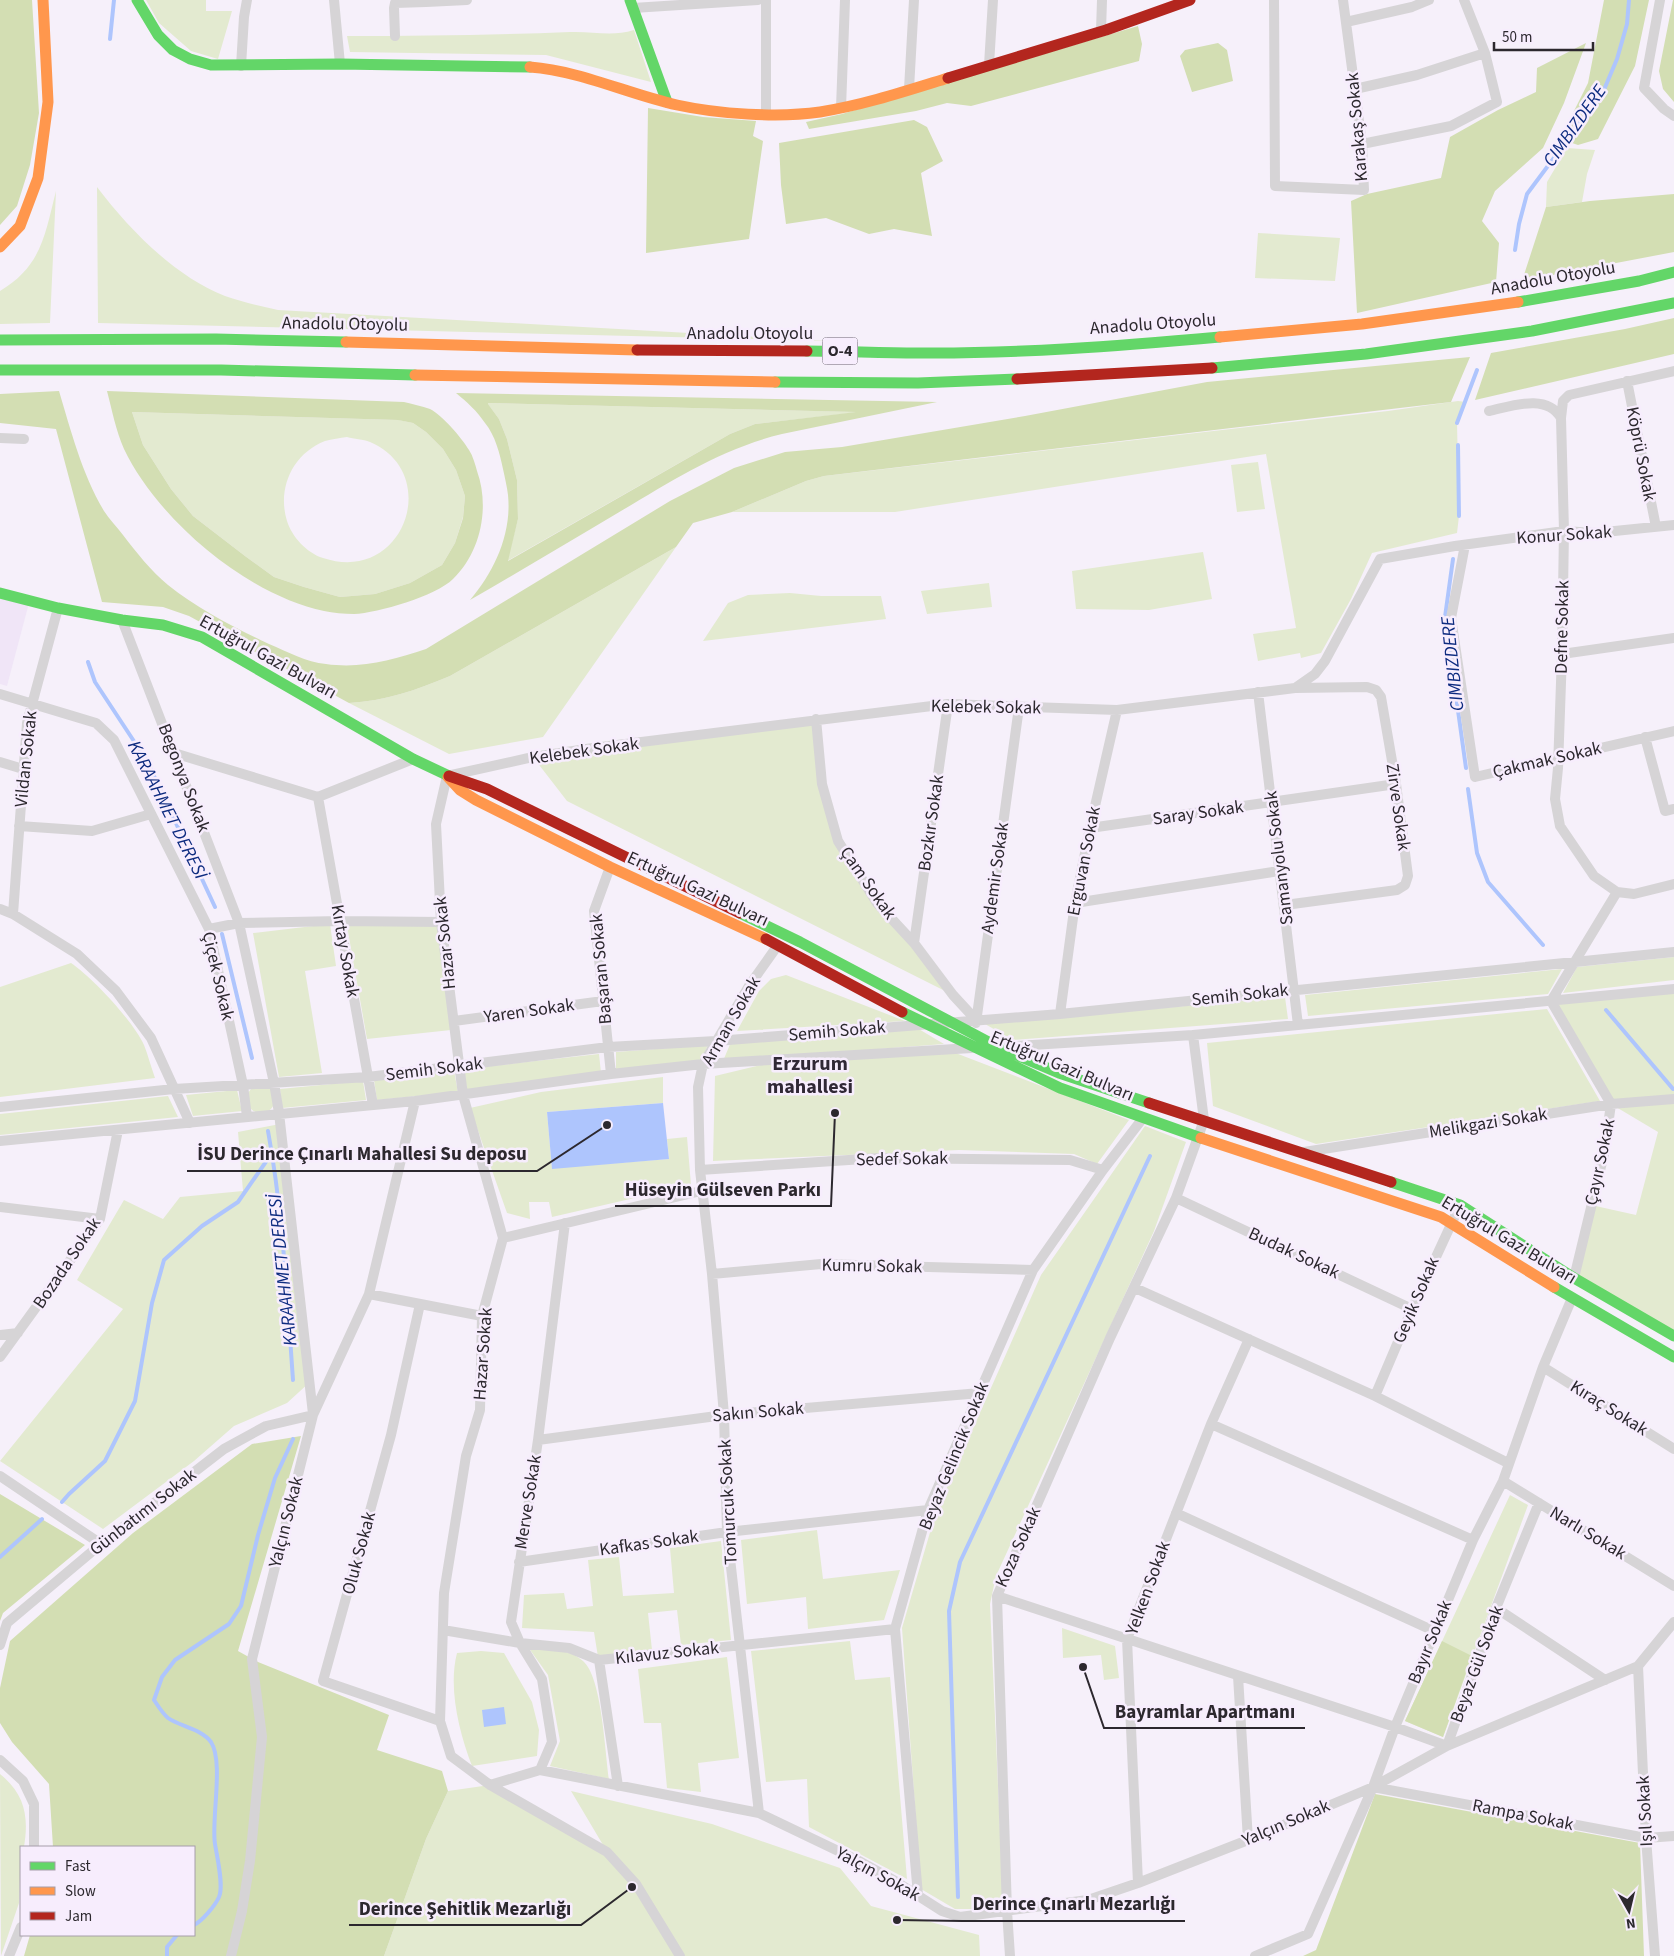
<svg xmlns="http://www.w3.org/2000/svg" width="1674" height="1956" viewBox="0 0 1674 1956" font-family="'Source Sans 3',sans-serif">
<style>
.built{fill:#f0e5f7}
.green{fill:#e3ead0;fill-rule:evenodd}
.forest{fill:#d3deb3;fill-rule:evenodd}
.water{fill:#aec5fd}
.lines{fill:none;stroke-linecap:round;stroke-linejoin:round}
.stream{stroke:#aec5fd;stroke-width:4}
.street{stroke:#d6d4d6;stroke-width:10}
.fast{stroke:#63d668;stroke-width:11}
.slow{stroke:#ff974d;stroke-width:11}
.jam{stroke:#b3261e;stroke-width:11}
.labels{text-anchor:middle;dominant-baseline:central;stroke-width:5;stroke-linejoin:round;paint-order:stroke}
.shield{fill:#f7edfd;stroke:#69636c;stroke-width:1}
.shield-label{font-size:16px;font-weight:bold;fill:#2c282e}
.street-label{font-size:18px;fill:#2c282e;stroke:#f7edfd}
.water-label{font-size:19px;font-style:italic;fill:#0e2c80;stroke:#f7edfd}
.quarter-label{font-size:20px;font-weight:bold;fill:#302835;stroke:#f7edfd}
.leader{fill:none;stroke:#2c282e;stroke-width:2}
.callout-dot{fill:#2c282e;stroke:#f7edfd;stroke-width:2}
.callout-label{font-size:19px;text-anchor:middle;font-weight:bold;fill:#2c282e;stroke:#f7edfd;stroke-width:5;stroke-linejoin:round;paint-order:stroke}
</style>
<rect width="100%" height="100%" fill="#f6f0fa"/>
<path class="built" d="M0 595 29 603 7 686 0 684Z"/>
<path class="green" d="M146 0H206V11H232L218 59 191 51 159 23Z
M634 30 651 82 546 55 350 52 347 36C422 36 496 35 570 32 593 31 611 37 634 30Z
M1567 148 1595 150 1587 174 1582 202 1546 207 1547 182Z
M97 187C129 229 174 276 225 296 242 302 260 306 278 310L833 341 98 323Z
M56 191 50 323 0 324V291C42 266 45 234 56 191Z
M1258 233 1340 238 1335 281 1255 278Z
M1458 401 1466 402 1457 422 1459 516 1457 533 1372 553 1351 599 1321 653 1301 658 1300 653 1258 661 1253 634 1296 628 1266 454 895 512H732L806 481 824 476 1388 411Z
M487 403 860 412 755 424 730 434 507 561 518 519 517 480 507 439 499 419Z
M132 412 399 420 413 423 426 432 443 449 456 470 465 496 463 517 455 543 442 565 410 583 375 594 340 597 304 587 274 577 245 556 193 516 171 489 143 445ZM347 437C354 439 363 439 370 442 443 473 404 585 323 558 307 553 292 537 287 521 277 489 292 454 325 441 332 439 340 438 347 437Z
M1258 462 1265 509 1237 512 1231 465Z
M676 547 543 737 449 754 349 703C385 701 417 690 450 676Z
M1203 552 1212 599 1149 610 1076 609 1072 571Z
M989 583 992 607 927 614 921 591Z
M790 593 821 596H881L886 619 703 641 728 603 748 595Z
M816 719 820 764 838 841 877 903 953 995 567 801 533 757Z
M330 924 336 966 305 971 322 1073 279 1077 253 933Z
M439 925 451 1030 367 1039 347 926Z
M1674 957V980L1563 993 1577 967Z
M71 963C93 978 133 1021 144 1045 148 1055 151 1067 155 1078L0 1097V987Z
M1562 969 1548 994 1308 1016 1305 995Z
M786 975 905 1021 737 1031 759 991 771 979Z
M1674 989V1340L1574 1278 1591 1205 1636 1215 1658 1132 1611 1104 1551 1001Z
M1285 997 1288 1019 1013 1040 985 1024Z
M1547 1009 1600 1101 1316 1144 1213 1106 1207 1043Z
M917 1028 944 1044 723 1061 731 1042Z
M708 1045 700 1062 616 1071V1052Z
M953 1052 1129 1120 1097 1164 1074 1154 959 1150 713 1161 715 1076 765 1064Z
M599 1054 601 1073 467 1090 464 1069Z
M454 1071 458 1092 377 1100 374 1080Z
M663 1077V1103L547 1112 552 1168 669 1159 667 1139 687 1137 691 1185 552 1217 549 1202H529L530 1219 507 1213 470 1108 541 1092Z
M363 1081 366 1100 282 1108 280 1089Z
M247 1099a14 14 0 1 1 28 0a14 14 0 1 1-28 0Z
M237 1090 242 1111 193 1116 186 1095Z
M168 1096 178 1117 0 1135V1114Z
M280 1124 310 1382 287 1403 234 1426 194 1461 103 1529 0 1461 123 1309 77 1280 124 1200 163 1219 180 1197 243 1191 238 1132Z
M1145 1126 1186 1142 1154 1231 996 1576 990 1604 1003 1899 973 1909H955L921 1889 902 1628 936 1512 1041 1275Z
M1510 1495 1528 1505 1443 1737 1405 1721Z
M817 1530 823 1579 900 1570 884 1620 808 1629 806 1597 747 1604 741 1540Z
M721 1541 731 1640 681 1645 677 1610 648 1613 652 1650 598 1657 594 1632 522 1628 524 1595 564 1593 567 1609 593 1606 588 1560 619 1557 623 1596 674 1593 670 1548Z
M1062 1628 1115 1646 1119 1678 1104 1680 1101 1655 1063 1658Z
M850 1641 855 1680 890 1677 907 1879 809 1827 807 1779 766 1782 751 1651Z
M528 1647C546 1649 569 1648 583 1661 602 1677 605 1753 609 1779L550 1766 560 1741 548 1675Z
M481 1651 504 1653 532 1702 539 1730 537 1756 472 1766C459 1732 448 1688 457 1653Z
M727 1657 739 1758 698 1763 701 1792 667 1788 661 1723H644L638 1669Z
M0 1774C25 1794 29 1817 24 1847H21L19 1903 1 1956Z
M490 1785 606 1850 571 1791 712 1824 840 1868 871 1906 979 1935 980 1956H384L426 1839 448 1791Z"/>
<path class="forest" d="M0 0H32L39 113 30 165 17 206 0 225Z
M1604 0H1649L1635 66 1598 139 1578 145 1560 139 1588 83Z
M1673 0H1674V102L1663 89 1659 71Z
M1138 26 1142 44 1139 61 971 106 947 103 916 111 809 129 806 122 842 114Z
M1218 43 1227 50 1233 81 1192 92 1180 56 1185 50Z
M1586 43 1564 103 1543 148 1495 191 1482 221 1499 243 1496 282 1357 313 1351 201 1367 194 1441 178 1450 137 1498 110 1536 92 1537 68Z
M648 108 703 117 756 121 753 136 763 141 749 239 646 253Z
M914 120 927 127 943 161 921 173 932 236 894 229 869 234 826 218 786 224 781 185 779 143Z
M1674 194V252L1522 281 1546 207 1590 201Z
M1674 318V354L1475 400 1491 353 1625 329Z
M1470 357 1451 402 824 476 806 481 732 512 693 523 676 547 450 676C417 690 385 701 349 703L189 616 163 607 102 602 56 429 0 423V394L59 391C71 431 82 474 104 511 109 519 117 527 123 535 136 552 151 571 168 585 198 609 235 628 269 644 288 652 306 662 326 664 361 669 393 660 426 649L670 501 734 468 785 452 842 447 1025 416 1207 382Z
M107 391 404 402C412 404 422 406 430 409 442 415 462 438 469 450 473 456 475 464 477 471 490 507 481 552 453 579 436 596 378 613 354 614 344 614 333 613 324 611 247 595 158 520 124 449 116 431 112 410 107 391ZM132 412 398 420 413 423 426 432 443 449 456 470 465 496 463 518 455 543 442 565 410 583 375 594 340 597 304 587 274 577 245 556 193 516 171 489 143 445Z
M456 393 937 402 782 434C723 448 673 480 621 511 571 541 520 571 470 600 494 572 512 534 508 495 507 487 505 478 503 469 500 454 495 435 485 423 477 411 467 402 456 393ZM488 404V403L856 412 755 424 730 434 508 561 518 519 517 480 507 439 499 419Z
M301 1436 238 1651 258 1662 389 1715 377 1750 442 1771 448 1791 426 1839 384 1956H24L30 1935H194V1847H53L49 1784 12 1742 0 1723V1688L10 1641 133 1533 252 1444Z
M0 1494 85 1545 3 1613 0 1621Z
M1442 1641 1472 1656 1443 1737 1405 1721Z
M1375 1794 1640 1843 1644 1956H1303L1316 1950Z"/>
<path class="water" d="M663 1103 669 1159 552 1169 547 1112Z
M504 1707 506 1724 484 1727 482 1710Z"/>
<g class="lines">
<path class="stream" d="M110 39 114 0
M1515 250 1519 224 1527 194 1603 92 1617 59 1627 24 1629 0
M1457 423 1477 370
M1458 445 1459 516
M1453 559 1445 617 1466 768
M88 662 95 682 147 761 215 907
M1468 789 1477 853 1488 882 1543 945
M222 934 252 1058
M1606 1010 1673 1089
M268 1131C283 1213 287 1297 293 1380
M62 1502 69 1494 105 1461 135 1401 152 1303 164 1260 202 1226 238 1202 272 1153
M0 1557 42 1519
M958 1897 949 1611 960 1562 1150 1156
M194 1925C202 1921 215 1906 219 1897 224 1886 217 1857 215 1844 211 1820 224 1762 211 1742 202 1729 179 1726 168 1718 163 1714 158 1706 154 1700L162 1677 175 1660 229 1624 241 1606 258 1535 275 1478 293 1439
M167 1956V1947L177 1935"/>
<path class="street" d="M334 0 340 64
M426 0V2L467 0
M1274 0 1275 186 1364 190 1362 144 1343 0
M1660 0 1644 88 1664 109 1674 116
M633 8 758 0
M1346 22 1412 7 1429 0
M1101 31 1102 0
M395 36 394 8 395 3 426 2
M989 65 993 0
M241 66 244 17 247 0
M909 89 914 0
M1355 89 1417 75 1485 53
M841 108 845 0
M766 114V0
M1362 144 1451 126 1497 102 1485 53 1464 0
M1627 381 1656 527
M1489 411C1512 406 1547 393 1561 418L1564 531 1562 654 1558 768 1555 799 1560 826 1594 876 1617 892 1634 894 1674 884
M1561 418 1563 401 1569 395 1674 371
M0 438 24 439
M1465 545 1451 618 1475 777 1674 731
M122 620 239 923 274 1083 279 1113 313 1414
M1562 654 1674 638
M1295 688 1315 674 1325 661 1380 559 1455 546 1564 531 1595 533 1674 525
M1258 692C1272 803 1284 914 1298 1025
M0 694 96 723 114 740 209 929 243 1085 247 1117
M816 719 822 784 838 841 877 903 914 943 953 995 976 1020
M1645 737 1665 811 1674 809
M174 753 318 797 373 1105
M0 762 23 769
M318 797 413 759
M19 826 92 831 151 814
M1090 828 1396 784
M610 867 594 911 611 1074
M1075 903 1279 871
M0 909 13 914 77 954 116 991 151 1038 190 1123
M13 914 27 723 58 608
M209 929 239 923 340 921 441 922
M914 943 948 704
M1551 1001 1611 1104 1604 1154 1574 1278
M1551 1001 1617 892
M1060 1014 1075 903 1090 828 1117 710
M454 1021 603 1001
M976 1023 1019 707
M999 1047 1193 1035 1674 989
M0 1107 174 1089 368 1077 608 1047 716 1041 1060 1014 1674 952
M0 1141 415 1101 611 1074 703 1064 972 1048
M1304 1152 1611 1104 1674 1099
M700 1170 879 1158 1070 1160 1103 1170
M1176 1198 1412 1309
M0 1207 100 1219
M503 1238 701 1191
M712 1274 821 1264 1033 1270
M1135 1288 1375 1396 1508 1463
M369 1294 482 1316
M420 1304 391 1435 323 1681 440 1721
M0 1335 18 1333
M0 1357 100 1219 118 1130
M1543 1367 1674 1449
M1375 1396 1412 1309 1460 1205
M1211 1424 1473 1540
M538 1440 724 1415 980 1393
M0 1476 101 1544
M1503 1481 1674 1586
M1176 1513 1434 1631
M519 1562 727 1532 928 1510
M997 1596 1395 1727 1447 1746 1638 1666 1674 1622
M1496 1608 1605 1680
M443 1630 520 1643 569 1648 599 1660 895 1629
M0 1645 7 1623 101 1544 224 1449 266 1426 313 1415
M599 1660 618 1786
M1638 1666 1646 1838 1655 1956
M1238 1676 1248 1840
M0 1760 23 1781 34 1804V1847
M540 1770 552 1742 542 1679 520 1643 511 1622 538 1440 565 1223
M490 1785 540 1770 759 1813 857 1860 895 1881 942 1911 960 1917 1088 1900 1138 1883 1248 1840 1373 1787 1447 1746 1496 1608 1539 1503
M1373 1787 1646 1838 1674 1836
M759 1813 727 1532 724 1415 712 1274 700 1170 698 1087 703 1064 749 986 778 945
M1138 1883 1127 1639 1211 1424 1249 1339
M918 1895 895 1629 928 1510 1033 1270 1103 1170 1143 1118
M9 1956 21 1927
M231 1956 242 1911 250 1861 262 1737 252 1659 313 1415 369 1294 415 1101
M680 1956 636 1884 607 1852 490 1785 451 1756 440 1721 444 1593 466 1456 480 1410 482 1316 503 1238 463 1095 441 922 436 824 447 776 533 757 593 748 948 704 1117 710 1295 688 1367 687 1376 690 1381 697 1396 784 1408 876 1405 885 1397 890 1285 905
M1010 1956 1007 1911 997 1596 1110 1338 1176 1198 1198 1137 1204 1120 1193 1035
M1255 1956 1308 1934 1373 1787 1395 1727 1473 1540 1503 1481 1543 1367 1572 1298"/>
<path class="fast" d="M137 0 158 35 173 50 190 59 211 65 340 64 530 67
M630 0 667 102
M1518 302 1639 281 1674 272
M0 340 216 339 346 342
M807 351C843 351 880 353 917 353 1017 354 1119 346 1220 337
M1212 368 1366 354 1532 331 1674 303
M0 370H221L415 375
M775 382 918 383 1017 379
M0 593 58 608 122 620 163 625 202 637 413 759 449 776
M740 913 800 942 998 1047 1059 1073 1149 1103
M902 1012 1060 1088 1201 1138
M1391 1182 1460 1205 1574 1278 1674 1336
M1554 1287 1674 1357"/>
<path class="slow" d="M530 67C581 71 628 94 677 105 718 114 778 118 820 112 864 105 906 91 948 78
M0 247 20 226 38 178 48 102 43 0
M1220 337 1362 324 1518 302
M346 342 637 350
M415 375 775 382
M448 777 460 790 476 800 610 867 766 939
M1201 1138 1441 1217 1554 1287"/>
<path class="jam" d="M948 78 1106 30 1190 0
M637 350 807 351
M1017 379 1212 368
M449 776 487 789 740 913
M766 939 902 1012
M1149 1103 1391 1182"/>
</g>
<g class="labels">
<rect class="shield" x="822.5" y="337.5" width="35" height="27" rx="4"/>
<g class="shield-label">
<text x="840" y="351">O-4</text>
</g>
<g class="street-label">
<text transform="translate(1357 127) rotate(-95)">Karakaş Sokak</text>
<text transform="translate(1553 278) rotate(-10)">Anadolu Otoyolu</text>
<text transform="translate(345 324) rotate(1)">Anadolu Otoyolu</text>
<text transform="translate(1153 324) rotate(-4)">Anadolu Otoyolu</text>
<text x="750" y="333">Anadolu Otoyolu</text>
<text transform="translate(1641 454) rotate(79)">Köprü Sokak</text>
<text transform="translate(1564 535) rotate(-4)">Konur Sokak</text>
<text transform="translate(1562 627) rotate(-89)">Defne Sokak</text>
<text transform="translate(268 657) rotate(29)">Ertuğrul Gazi Bulvarı</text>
<text transform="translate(986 707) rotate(1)">Kelebek Sokak</text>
<text transform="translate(584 751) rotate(-8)">Kelebek Sokak</text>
<text transform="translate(26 759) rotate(-84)">Vildan Sokak</text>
<text transform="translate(1547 760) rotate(-13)">Çakmak Sokak</text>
<text transform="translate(184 778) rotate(69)">Begonya Sokak</text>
<text transform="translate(1398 807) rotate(82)">Zirve Sokak</text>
<text transform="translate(1198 813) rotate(-8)">Saray Sokak</text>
<text transform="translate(931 823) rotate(-82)">Bozkır Sokak</text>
<text transform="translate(1279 858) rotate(-97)">Samanyolu Sokak</text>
<text transform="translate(1084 861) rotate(-79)">Erguvan Sokak</text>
<text transform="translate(995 878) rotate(-82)">Aydemir Sokak</text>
<text transform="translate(868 883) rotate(55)">Çam Sokak</text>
<text transform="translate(698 889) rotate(25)">Ertuğrul Gazi Bulvarı</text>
<text transform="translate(445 943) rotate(-96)">Hazar Sokak</text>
<text transform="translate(345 951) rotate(80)">Kırtay Sokak</text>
<text transform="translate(601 969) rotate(-95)">Başaran Sokak</text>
<text transform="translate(218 976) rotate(77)">Çiçek Sokak</text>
<text transform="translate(1240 995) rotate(-6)">Semih Sokak</text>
<text transform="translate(529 1011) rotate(-8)">Yaren Sokak</text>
<text transform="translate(731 1021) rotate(-60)">Arman Sokak</text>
<text transform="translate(837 1031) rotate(-5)">Semih Sokak</text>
<text transform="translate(1062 1066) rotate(23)">Ertuğrul Gazi Bulvarı</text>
<text transform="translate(434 1069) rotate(-7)">Semih Sokak</text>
<text transform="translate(1488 1123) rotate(-9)">Melikgazi Sokak</text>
<text transform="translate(902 1159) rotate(-1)">Sedef Sokak</text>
<text transform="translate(1600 1162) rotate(-78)">Çayır Sokak</text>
<text transform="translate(1509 1240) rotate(31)">Ertuğrul Gazi Bulvarı</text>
<text transform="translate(1294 1253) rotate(25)">Budak Sokak</text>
<text transform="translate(67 1263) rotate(-56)">Bozada Sokak</text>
<text transform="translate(872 1266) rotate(1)">Kumru Sokak</text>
<text transform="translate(1416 1300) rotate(-67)">Geyik Sokak</text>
<text transform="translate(483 1354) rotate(-86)">Hazar Sokak</text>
<text transform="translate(1609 1408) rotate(32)">Kıraç Sokak</text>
<text transform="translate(758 1412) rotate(-5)">Sakın Sokak</text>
<text transform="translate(954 1456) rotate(-68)">Beyaz Gelincik Sokak</text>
<text transform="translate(528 1502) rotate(-81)">Merve Sokak</text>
<text transform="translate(728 1502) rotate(-93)">Tomurcuk Sokak</text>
<text transform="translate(143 1512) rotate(-38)">Günbatımı Sokak</text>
<text transform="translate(286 1522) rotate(-76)">Yalçın Sokak</text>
<text transform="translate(1588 1533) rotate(31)">Narlı Sokak</text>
<text transform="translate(649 1543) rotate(-8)">Kafkas Sokak</text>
<text transform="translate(1018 1547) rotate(-66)">Koza Sokak</text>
<text transform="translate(359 1553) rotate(-75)">Oluk Sokak</text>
<text transform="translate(1148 1588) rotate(-70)">Yelken Sokak</text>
<text transform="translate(1430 1642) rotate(-68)">Bayır Sokak</text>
<text transform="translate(667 1653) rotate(-6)">Kılavuz Sokak</text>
<text transform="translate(1477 1664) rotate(-70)">Beyaz Gül Sokak</text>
<text transform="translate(1645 1811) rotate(-93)">Işıl Sokak</text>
<text transform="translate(1523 1815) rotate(11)">Rampa Sokak</text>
<text transform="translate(1286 1823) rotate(-23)">Yalçın Sokak</text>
<text transform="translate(878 1874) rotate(29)">Yalçın Sokak</text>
</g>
<g class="water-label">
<text transform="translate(1575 126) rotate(-55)">CIMBIZDERE</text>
<text transform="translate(1453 664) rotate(-96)">CIMBIZDERE</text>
<text transform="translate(167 810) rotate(63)">KARAAHMET DERESİ</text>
<text transform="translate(283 1270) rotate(-96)">KARAAHMET DERESİ</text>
</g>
<g class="quarter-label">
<text x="810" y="1064">Erzurum<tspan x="810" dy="23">mahallesi</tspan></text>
</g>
</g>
<path class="leader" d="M607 1125L537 1171H187M835 1113L831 1206H615M1083 1667L1104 1728H1305M897 1920L962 1921H1185M632 1887L581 1925H349"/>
<g class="callout-dot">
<circle cx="607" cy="1125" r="5"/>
<circle cx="835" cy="1113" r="5"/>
<circle cx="1083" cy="1667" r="5"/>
<circle cx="897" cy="1920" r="5"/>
<circle cx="632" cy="1887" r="5"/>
</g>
<g class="callout-label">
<text x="362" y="1160">İSU Derince Çınarlı Mahallesi Su deposu</text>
<text x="723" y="1196">Hüseyin Gülseven Parkı</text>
<text x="1205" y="1718">Bayramlar Apartmanı</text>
<text x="1074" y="1910">Derince Çınarlı Mezarlığı</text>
<text x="465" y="1915">Derince Şehitlik Mezarlığı</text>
</g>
<rect x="20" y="1846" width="175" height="90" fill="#f7edfd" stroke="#a69eaa"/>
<rect x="30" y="1862" width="25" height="8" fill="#63d668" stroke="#a69eaa"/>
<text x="65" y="1871" font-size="15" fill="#2c282e">Fast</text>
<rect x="30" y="1887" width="25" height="8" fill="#ff974d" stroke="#a69eaa"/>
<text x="65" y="1896" font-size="15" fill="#2c282e">Slow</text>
<rect x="30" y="1912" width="25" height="8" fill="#b3261e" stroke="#a69eaa"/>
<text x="65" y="1921" font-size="15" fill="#2c282e">Jam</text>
<g transform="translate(1629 1911) rotate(172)" stroke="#f7edfd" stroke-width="4" paint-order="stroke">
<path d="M0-4L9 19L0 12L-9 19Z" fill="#2c282e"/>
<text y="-8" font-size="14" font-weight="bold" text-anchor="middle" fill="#2c282e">N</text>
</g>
<path d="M1494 42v8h99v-8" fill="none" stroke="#2c282e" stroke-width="2.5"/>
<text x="1502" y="42" font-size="15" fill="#2c282e" stroke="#f7edfd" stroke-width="4" paint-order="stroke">50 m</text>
</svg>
